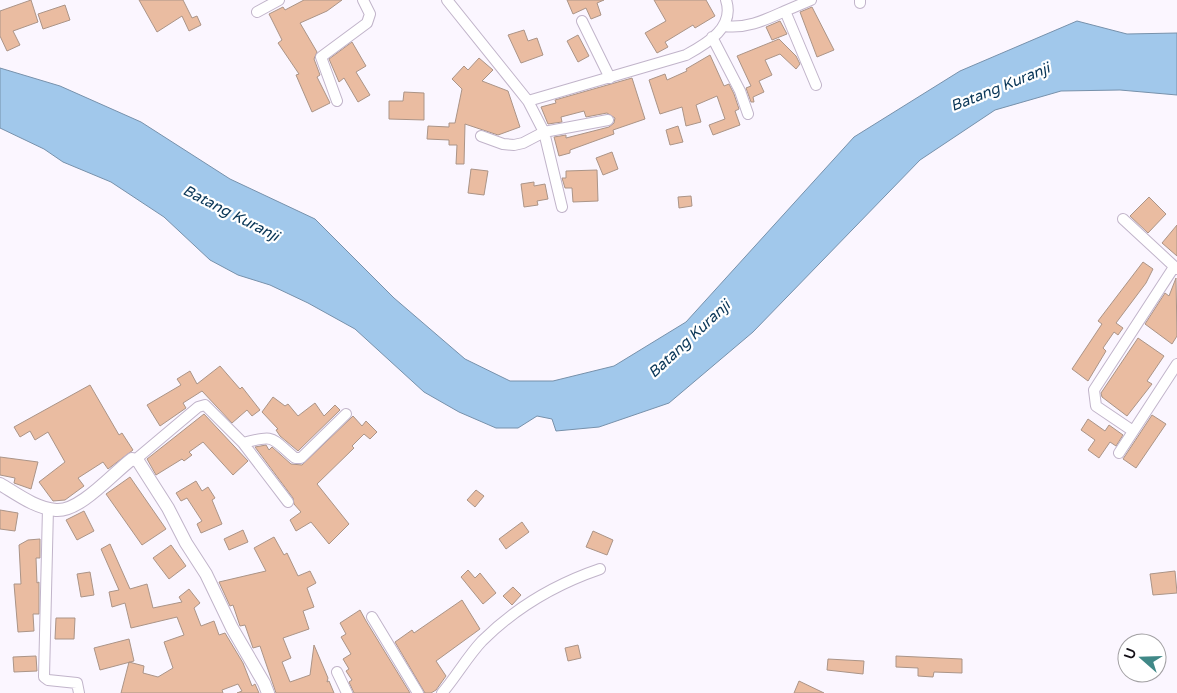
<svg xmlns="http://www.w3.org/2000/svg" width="1177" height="693" viewBox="0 0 1177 693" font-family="'Varela Round',sans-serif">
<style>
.water{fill:#a1c8eb;stroke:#7791ab}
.building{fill:#eabca1;stroke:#ab9487}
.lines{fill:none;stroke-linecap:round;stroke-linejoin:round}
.minor-casing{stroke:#c1b4ca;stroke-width:12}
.tertiary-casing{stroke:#c1b4ca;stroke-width:14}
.minor{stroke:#fff;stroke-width:10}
.tertiary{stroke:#fff;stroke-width:12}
.labels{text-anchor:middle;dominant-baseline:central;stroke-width:4.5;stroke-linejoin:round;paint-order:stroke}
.water-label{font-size:15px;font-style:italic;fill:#093657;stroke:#fff}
</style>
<rect width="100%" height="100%" fill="#fbf6ff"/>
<path class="water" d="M1077 21 1127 34 1177 33V95L1120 90 1061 91 995 110 920 160 753 332 669 403 599 427 556 431 552 419 537 416 518 428H496L459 412 424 392 355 329 308 303 270 285 238 275 210 260 164 217 111 182 63 162 44 149 0 128V68L60 86 141 122 230 179 315 219 394 298 465 359 510 381H553L614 366 686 322 854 137 960 71Z"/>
<path class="building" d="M31 0 38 22 13 31 20 45 7 51 0 36V11Z
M139 0H183L192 18 197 16 201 25 189 31 182 16 157 32Z
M304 0H342L327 11 300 23 317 52 314 59 320 75 317 77 330 103 312 112 296 75 299 74 278 43 282 40 269 14 283 7 285 10Z
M567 0H604L597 3 601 15 591 19 586 8 573 14Z
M654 0H706L715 16 695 28 693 25 665 42 668 47 657 53 645 33 666 21Z
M65 5 70 20 43 29 38 14Z
M812 7 834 50 817 57 800 12Z
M780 21 787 34 772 40 766 27Z
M524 30 528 41 537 38 543 55 521 63 508 35Z
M578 35 589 56 578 62 567 41Z
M779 39 796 56 800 64 796 69 780 54 765 60 772 75 759 81 764 92 753 97 754 102H751L746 88 751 86 737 56Z
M352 42 366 66 356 72 370 95 358 102 344 78 339 82 329 59Z
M710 55 724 86 729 84 734 94 739 109 735 111 740 125 713 135 709 125 725 119 717 96 696 105 701 122 686 126 682 107 660 114 649 80 665 74 667 80 687 71 686 69Z
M479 58 493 70 482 81 508 91 520 127 498 135 465 124 464 164H456L457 145H449V140L427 139 428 126 449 127V123H455L462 89 452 79 464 66 468 70Z
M632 78 645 119 613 130 614 134 570 150V153L559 156 554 137 566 135V138L609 127 614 123 615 118 607 113 586 117 584 111 561 117 562 122 548 124 541 107 556 103 555 100Z
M404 92 424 93V120L389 119V101H403Z
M678 126 683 142 670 145 666 130Z
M612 152 618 169 603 175 596 158Z
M471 169 488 171 484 195 468 193Z
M597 170 598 201 573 202 572 188H565L562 178H566V171Z
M534 182V186L545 184 548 199 537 201 538 205 524 207 521 184Z
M691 196 692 206 679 208 678 197Z
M1149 197 1166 214 1148 233 1130 216Z
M1177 225V256L1162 243Z
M1143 262 1153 269 1146 283 1116 323 1123 328 1118 335 1114 332 1103 348 1106 351 1088 381 1072 369 1102 324 1098 321Z
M1176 278 1177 336 1172 344 1145 324 1165 293 1169 296Z
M1138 338 1164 356 1147 381 1152 384 1127 416 1102 397 1101 393Z
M220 366 240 389 242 387 260 410 252 416 247 410 232 423 202 391 183 403 186 408 160 426 147 405 181 385 177 379 190 371 197 384Z
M90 385 119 435 122 433 133 450 108 469 103 462 78 478 84 486 65 500 53 501 39 482 65 462 48 432 35 440 30 431 20 437 14 427Z
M273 397 285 406 288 404 298 416 315 403 324 416 335 405 340 410 298 451 280 436 276 430 278 429 262 412Z
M204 414 248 461 233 475 203 442 189 452 192 455 184 461 182 459 156 475 147 459Z
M1152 415 1166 424 1136 468 1123 459Z
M353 416 362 426 366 421 377 432 370 439 364 434 352 446 354 448 317 484 349 524 329 544 311 522 296 531 290 520 301 512 294 504 293 498 255 447 266 445 269 450 272 447 291 464 302 465Z
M1088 419 1105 431 1109 425 1123 435 1116 446 1110 442 1099 458 1088 450 1095 440 1081 430Z
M0 457 38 462 31 489 14 483 15 478 0 475Z
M130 477 166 529 142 545 106 494Z
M196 481 202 491 208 487 215 498 212 500 222 524 201 533 197 524 202 521 187 498 181 501 176 493Z
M476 490 484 496 475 507 467 500Z
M0 510 18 513 15 531 0 529Z
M84 511 94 531 77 540 66 520Z
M522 522 529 532 506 549 499 539Z
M243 530 248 542 229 550 224 539Z
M593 531 613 540 607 555 586 547Z
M274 537 284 555 287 553 298 576 310 571 316 583 307 588 314 607 303 611 309 629 283 638 291 658 282 662 290 682 310 675 314 645 328 678 327 682 329 681 334 693H276L260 646 253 648 245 625 240 626 233 605 230 606 219 582 266 571 254 548Z
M40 539V558H36L37 583 39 582V614H33L34 631 18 632 14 584H21L19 545 28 540Z
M110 544 130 589 147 584 153 608 182 602 179 597 189 589 200 603 194 608 201 626 214 621 219 635 225 633 243 663 252 686 255 684 259 693H237L242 691 238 684 222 690 223 693H121L129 662 144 666 143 673 158 677 173 668 164 642 184 635 177 617 131 628 125 603 112 607 109 592 119 590 101 549Z
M171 545 186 566 169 579 153 558Z
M468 570 475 578 480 573 496 593 483 604 461 577Z
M1175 571 1177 593 1153 595 1150 574Z
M90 572 94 595 81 597 77 574Z
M513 587 521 595 512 605 503 596Z
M462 600 480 629 436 661 446 676 436 690 431 693H425L395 642 412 630 414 633Z
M360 610 366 621 410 693H354L349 682 352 680 346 671 349 669 343 659 351 654 341 637 346 634 340 623Z
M56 618H75L74 639H55Z
M129 639 134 661 100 670 94 648Z
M578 645 581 658 568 661 565 648Z
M36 656 37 671 14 672 13 657Z
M896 656 962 659V673L934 672 933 677 918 676V668L896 667Z
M828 659 864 661 863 674 827 670Z
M799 681 824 693H794Z"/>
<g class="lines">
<g class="minor-casing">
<path id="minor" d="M447 0 528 101 544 132 562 207
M811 0 785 11 816 85
M860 0V3
M257 12 279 0
M582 21 610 78
M724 26C747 29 765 20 785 11
M712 37 740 91 748 114
M337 101 321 57 367 23 370 14 363 0
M528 101 686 55C708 43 735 27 726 0
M481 136 503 144 514 145 523 143 544 132 608 120
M1123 219 1177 269
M1133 431 1096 406 1094 390 1174 267
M243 443C276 434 271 438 295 458H301L346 414
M1119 453 1177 364
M135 460 198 407 205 405 243 443 288 502
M48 508 44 677 48 680 77 683 79 693
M372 617 418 693
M337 672 347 693
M442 693C456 677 467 657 482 641 515 608 556 584 600 569"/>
</g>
<g class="tertiary-casing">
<path id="tertiary" d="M0 484C17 494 35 508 56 510 80 512 113 473 132 459L138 461 168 508 186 543 206 574 232 628 264 683 268 693"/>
</g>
<use href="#minor" class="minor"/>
<use href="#tertiary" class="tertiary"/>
</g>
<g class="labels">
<g class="water-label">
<text transform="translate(1000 87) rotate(-22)">Batang Kuranji</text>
<text transform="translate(231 213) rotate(27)">Batang Kuranji</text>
<text transform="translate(689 339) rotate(-43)">Batang Kuranji</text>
</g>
</g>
<g transform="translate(1142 658) rotate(290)"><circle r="24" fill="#ffffff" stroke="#a19fa2"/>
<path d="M0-4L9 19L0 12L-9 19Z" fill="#408887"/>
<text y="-8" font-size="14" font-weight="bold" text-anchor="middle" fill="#141017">U</text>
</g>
</svg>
